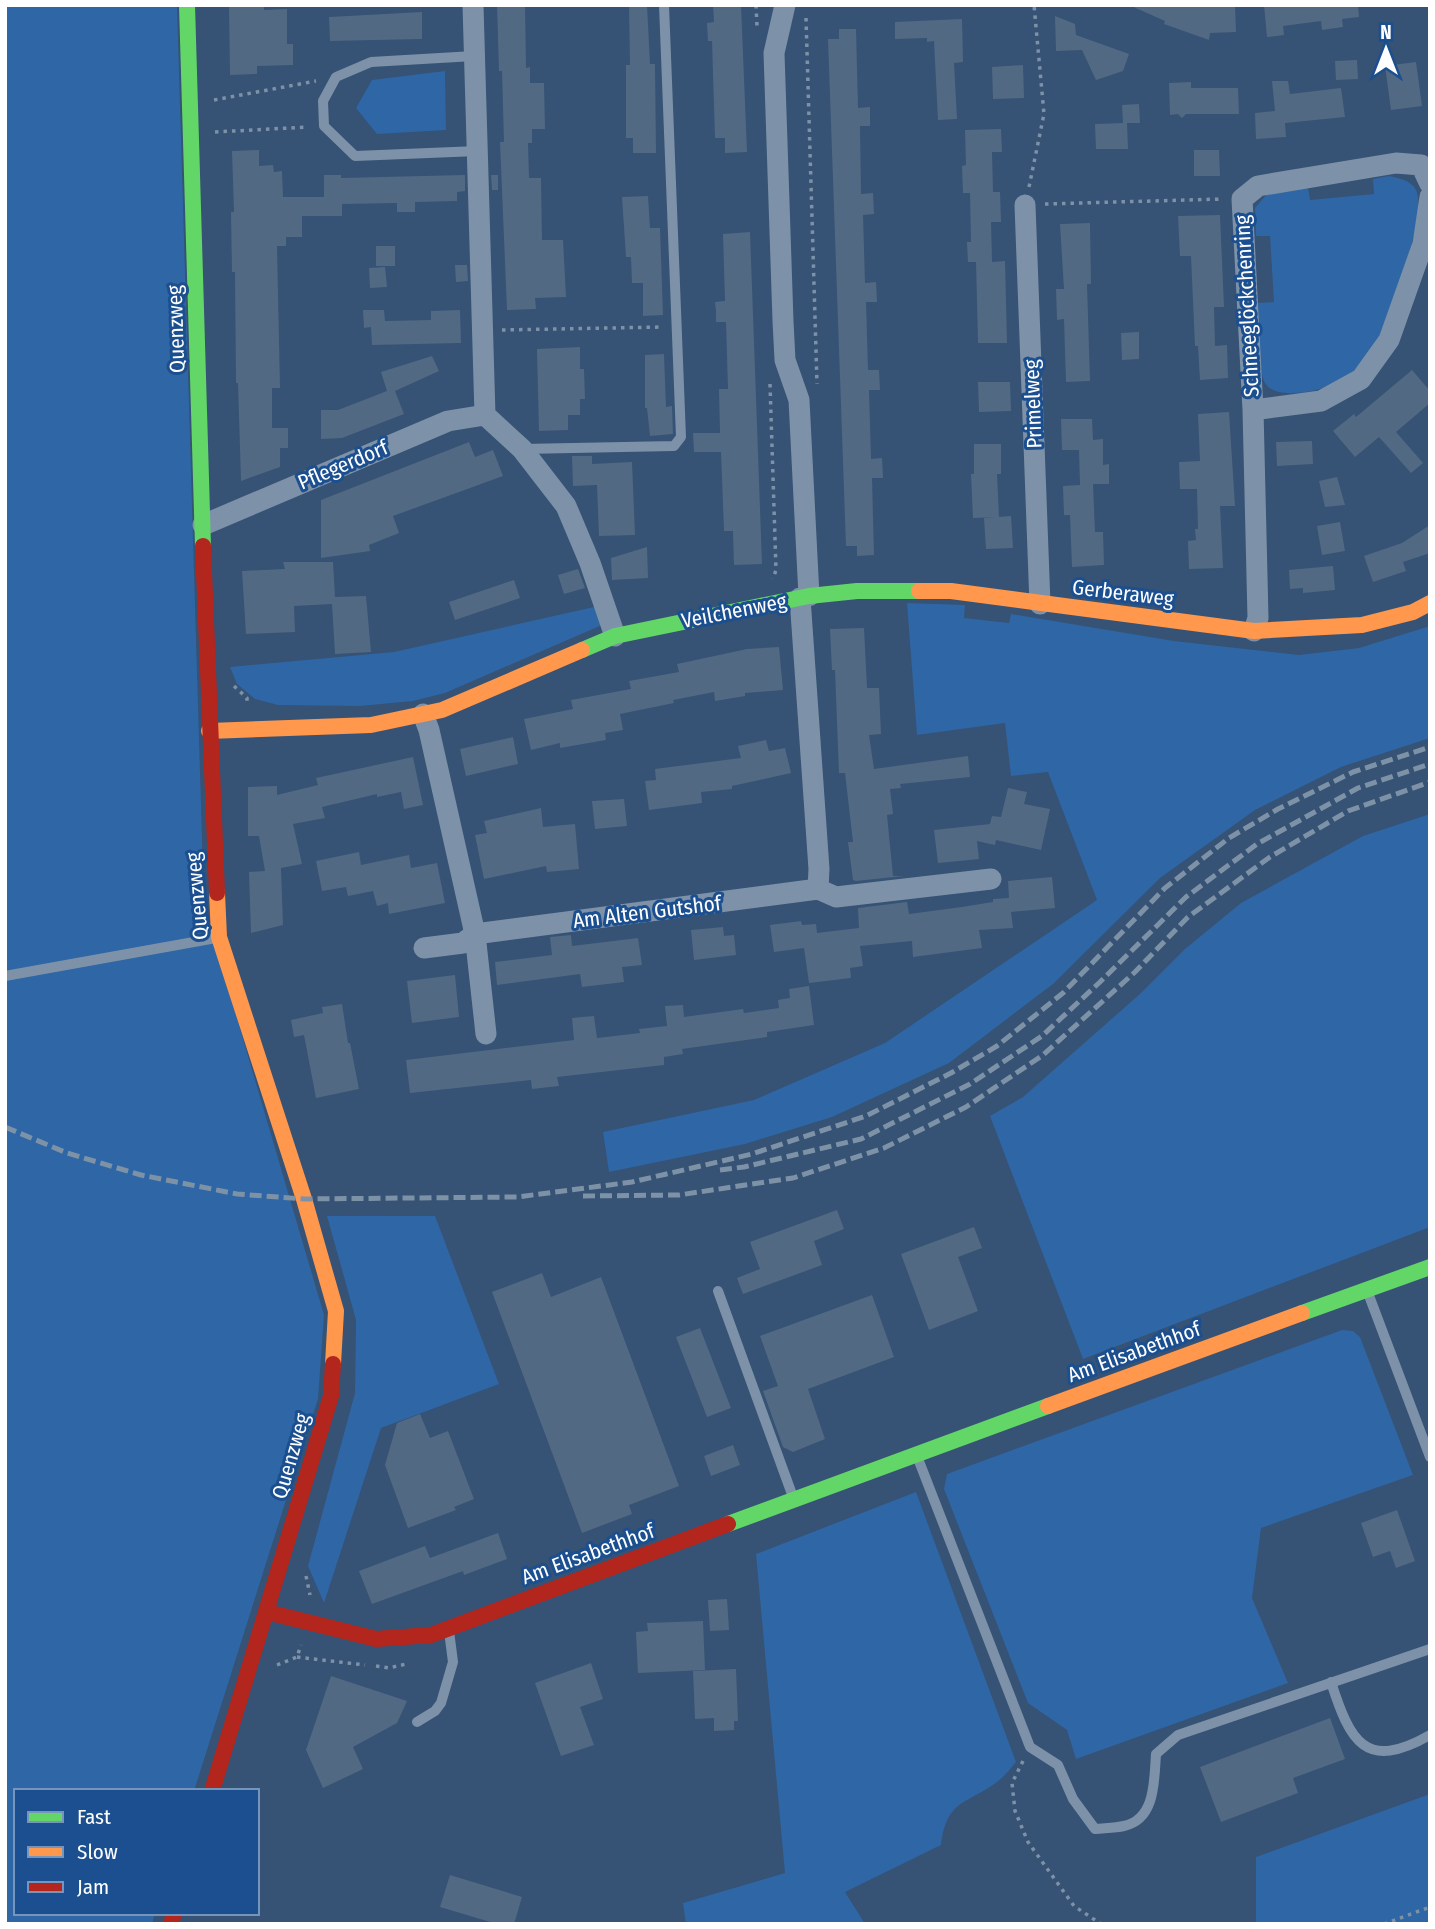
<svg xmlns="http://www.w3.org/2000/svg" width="1435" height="1929" viewBox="0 0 1435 1929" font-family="'Fira Sans Condensed',sans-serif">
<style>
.green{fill:#2f66a5}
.building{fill:#526984}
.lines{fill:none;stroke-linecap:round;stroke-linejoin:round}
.path{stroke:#7d92a8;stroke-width:3.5;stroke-dasharray:3.5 5;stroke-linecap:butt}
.lane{stroke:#7d92a8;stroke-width:10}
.street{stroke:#7d92a8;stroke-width:21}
.fast{stroke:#63d668;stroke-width:16}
.slow{stroke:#ff974d;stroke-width:16}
.jam{stroke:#b3261e;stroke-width:16}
.rail{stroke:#7e92a7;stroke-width:5;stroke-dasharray:12 5;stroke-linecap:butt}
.labels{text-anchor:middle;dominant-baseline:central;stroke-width:6;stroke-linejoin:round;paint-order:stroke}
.street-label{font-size:21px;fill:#fff;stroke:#1b4f8f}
</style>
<rect width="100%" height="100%" fill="#365274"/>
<path class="green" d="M5 5H177L204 906 324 1315 318 1399 194 1791H16V1913H155L152 1924H5Z
M445 71 446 130 377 134 356 108 372 80Z
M1389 176C1398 178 1411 180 1416 190 1427 211 1396 299 1386 323 1381 336 1370 354 1361 364 1345 382 1317 393 1294 393 1284 394 1270 392 1265 383 1258 372 1259 319 1258 303L1274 302 1270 236H1256L1255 208 1268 193 1308 188 1310 200 1374 194 1373 179Z
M907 603 965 605 964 618 1009 623 1011 614 1174 641 1299 655 1359 648 1430 626V738L1341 767 1255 810 1160 878 1053 984 949 1063 832 1117 745 1144 609 1172 603 1132 754 1100 885 1043 1097 900 1048 772 1011 776 1005 723 917 735Z
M594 607 602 625 445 693 413 701 360 706 278 705 255 699 237 684 230 667 394 652Z
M1430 814V1227L1083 1359 990 1116 1023 1097 1141 993 1185 949 1241 903 1363 836Z
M327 1216H435L499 1384 381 1428 324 1603 308 1566 355 1393 356 1320Z
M1342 1330 1353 1331 1360 1337 1413 1475 1261 1528 1252 1598 1288 1683 1076 1759 1067 1730 1028 1703 944 1489 947 1474Z
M916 1492 1016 1762C1010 1769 1004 1777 997 1782 966 1805 947 1799 941 1845L845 1892 865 1924H686L683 1903 785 1873 756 1554Z
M1430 1794V1924H1256V1857Z"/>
<path class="building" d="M229 5H264V10L287 9V44H293V65L257 66V74L230 75Z
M497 5H525L526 68 530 67V83H544L545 129H532V143H528L529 178H541L542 240H563L566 297 535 298 536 309 507 310 500 142H504L502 71H499Z
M629 5H647L650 64H655L656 153H633V138H626V65H630Z
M713 5H741L747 152 725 153V138H715L712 41H708L707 23 714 22Z
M1129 5H1235L1236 32 1210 33 1209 40 1164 24 1165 21Z
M1264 5H1358L1359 17 1342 19 1343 27 1322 30 1321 21 1283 26 1284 35 1267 37Z
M422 12V39L330 41 329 17Z
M1055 16 1075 24 1076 35 1129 54 1123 71 1096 80 1082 50 1056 51Z
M962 19 963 62 954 63 957 119 938 120 934 41 927 42V38L895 39V22Z
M839 29H856L858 108 870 107V126H860L861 194 873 193 874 214 863 215 865 283 876 282 877 302H866L868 370H879L880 390H869L871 459 882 458 883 478H872L874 555 857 556V546H846L828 39H839Z
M1357 60 1358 79 1336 80 1335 61Z
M1416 62 1422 106 1391 110 1385 66Z
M1023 65 1024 98 993 99 992 67Z
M1272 81H1288L1290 94 1341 88 1345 117 1285 123 1286 137 1256 139 1255 113 1275 111Z
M1191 82V88H1238L1239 114H1186L1182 118 1178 114 1170 115 1169 83Z
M1139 104 1140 123H1127L1128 149H1096L1095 124 1123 123 1122 105Z
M1001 129 1002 152H992L993 192H1000L1001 222H991L992 262 1005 261 1007 343H978L976 262H978H968L967 242H971L970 193H963L962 166 966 165 965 130Z
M259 150V166L273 165 274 172 282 171 283 197H324V175H341V178L465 175V191L457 192V201L415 202V212H397V203L342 204V216H302V237H286V246H277L280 388H272V428H288V448H280V467L241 481 238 383H236L235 272H232L231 212H234L232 151Z
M1194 150H1219L1220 176H1194Z
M491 175H498V190H492Z
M648 196 650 228H660L663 315 643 316V283H632L631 257H626L622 197Z
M1220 215 1224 307H1214L1215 346 1227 345 1228 378 1200 380 1198 346H1195L1191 256H1180L1178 216Z
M1090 223 1091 284H1087L1090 381 1066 382 1064 319 1057 320 1056 289H1064L1060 224Z
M750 232 762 564 734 565 733 531H724L721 452H694L693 433H720L719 389H728L726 322H716V311L715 302 725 301 723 234Z
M376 246H395V266H376Z
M455 265H467L468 281 456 282Z
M385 267 387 287 370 288 369 268Z
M363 310H384L385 321 431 320V311L460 310 461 343 372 345 371 327 364 328Z
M1139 332V359L1122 360 1121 333Z
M580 347V369H584L585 399H580V415H568V430L539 431 537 349Z
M664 354 666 407 672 406 673 434 650 436 647 408H645V355Z
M432 356 439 371 395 391 404 414 342 438 321 439V410H338L387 391 381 372Z
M1412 370 1430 391V403L1396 432 1423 463 1411 473 1379 437 1355 457 1333 431 1354 414 1356 417Z
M978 382H1010L1011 411 979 412Z
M1229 412 1235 506H1220L1223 568 1189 569 1188 541 1196 540 1195 529H1198L1197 489H1180L1179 462 1200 461 1198 414Z
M1061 419H1092L1093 440 1103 439V465L1109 464V484H1093L1095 532H1103L1104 565 1072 567 1070 515H1064L1063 486 1080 485 1079 450H1062Z
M1312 441 1313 464 1277 466 1276 442Z
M469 442 475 457 493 450 503 476 393 516 399 533 369 545 370 551 321 558V500Z
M974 444H1001V474H997L999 517 973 518 971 474H974Z
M572 456H592V464L632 462 635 535 599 536 597 485 573 486Z
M1337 477 1345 505 1325 507 1319 481Z
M1011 516 1013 548 986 549 984 518Z
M1340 522 1345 551 1322 555 1317 526Z
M1430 525V553L1403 562 1406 571 1373 582 1364 556 1402 543Z
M647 547 648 578 612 580 611 558Z
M283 562H333L335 597 366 596 371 652 335 654 332 604 294 606 295 632 246 634 242 571 285 569Z
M1333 566 1335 590 1303 593V588L1290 589 1289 570Z
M578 569 585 588 564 594 558 575Z
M514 580 520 598 455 620 449 602Z
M864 628 867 688H879L881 734 869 735 874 769 968 756 970 777 900 784 901 788 890 789 893 814 887 815 893 876H904L856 881 853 880 848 842H853L845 773H839L835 670H832L830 629Z
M779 647 783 690 745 693V696L715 701 714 692 673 700 674 703 620 714 623 730 605 733 606 740 560 748V743L531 750 524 719 573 709 571 700 631 689 629 681 679 672 677 664 747 649Z
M513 737 518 764 466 776 460 749Z
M766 740 769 751 785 748 791 773 732 786V789L701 792 702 803 649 810 645 781 656 780 655 769 741 758 738 746Z
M413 757 423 805 404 809 401 792 377 797V794L322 807 325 818 293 824 302 864 281 868 283 925 251 933 249 872 265 871 259 836H248V787L277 786V795L318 785 316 778Z
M1008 788 1027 792 1024 804 1050 809 1041 850 996 840 995 845 977 841 979 859 938 863 934 830 990 824 992 816 1001 817Z
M624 799 627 826 595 829 592 801Z
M541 808 543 827 575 824 579 869 547 872 546 866 484 879 475 835 487 833 484 821Z
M359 852 361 865 409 855 411 868 437 863 445 903 389 914 388 903 377 906 373 891 348 896 346 887 322 891 316 861Z
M1052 877 1055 908 1011 912 1013 928 979 930 982 948 913 957 912 941 860 946 863 966 850 968 851 978 809 983 804 948 774 952 770 925 801 921 802 925 816 924 817 933 859 928 858 908 907 902 909 914 962 907 993 902V899L1009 898 1008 881Z
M723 927 724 936 734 935 736 955 694 960 691 930Z
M571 935 572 946 638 938 642 965 622 967 624 982 582 987 580 974 497 985 495 962 552 955 550 937Z
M455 975 459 1017 412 1023 407 981Z
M809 986 814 1025 767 1032V1037L682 1049 683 1054 664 1057V1065L557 1077 559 1086 532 1089 531 1080 410 1093 406 1060 574 1040 572 1018 594 1016 597 1038 640 1033 639 1029 667 1026 665 1006 683 1005 684 1017 743 1009 744 1013 779 1008 778 1000 790 998 789 989Z
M342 1004 348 1043H350L359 1089 316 1098 304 1035 294 1037 291 1020 323 1013 322 1007Z
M837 1210 844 1229 814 1241 822 1265 743 1294 737 1278 760 1269 750 1242Z
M974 1227 982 1248 958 1257 978 1311 929 1330 901 1254Z
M542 1273 551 1297 601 1277 679 1486 629 1505 632 1514 582 1533 492 1292Z
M872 1295 894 1357 808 1389 825 1439 793 1452 783 1447 763 1391 778 1386 760 1336Z
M700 1328 731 1408 707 1417 676 1337Z
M420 1414 430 1438 448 1431 474 1499 454 1507 456 1510 408 1528 385 1465 397 1423Z
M733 1445 740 1465 711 1476 704 1456Z
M1397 1510 1415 1561 1396 1568 1390 1551 1373 1557 1361 1523Z
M498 1533 507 1559 464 1575 463 1571 372 1604 359 1571 425 1546 430 1558Z
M727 1599 729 1630 710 1631 708 1600Z
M703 1621 705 1670 638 1673 636 1632 648 1631 647 1623Z
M591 1663 603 1699 580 1707 594 1745 561 1756 535 1683Z
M736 1669 738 1721H734V1730L714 1731V1718L695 1719 693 1671Z
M331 1676 407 1701 397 1723 353 1747 363 1769 323 1788 306 1750Z
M1330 1718 1345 1759 1293 1778 1298 1793 1221 1822 1200 1767Z
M450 1875 522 1897 514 1924H497L440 1907Z"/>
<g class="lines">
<path class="path" d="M756 5 757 27
M806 18 817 384
M214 100 316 81
M215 132 308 127
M1029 187 1044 114 1034 5
M1045 204 1223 199
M502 330 663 327
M770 384 776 570 773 579
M234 686 247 698V705
M306 1576 310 1595
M297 1657 365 1665
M277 1665 297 1657 301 1645
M376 1666 389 1668 406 1664
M1023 1761 1012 1783 1015 1811 1028 1842 1074 1906 1101 1924
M1384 1924 1430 1907"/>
<path class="lane" d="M474 56 371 62 336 77 323 101 324 126 355 156 478 151
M522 449 674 446 681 437 664 5
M5 976 216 938
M718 1291 793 1497
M1368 1293 1430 1457
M917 1456 1030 1747 1058 1765 1073 1799 1095 1829C1104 1828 1115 1828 1124 1826 1156 1819 1154 1780 1156 1754L1178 1735 1430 1649
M1331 1682C1350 1741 1365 1772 1430 1735
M417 1722 435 1711 441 1703 453 1662 449 1631"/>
<path class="street" d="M785 5 774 53 783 321 785 360 799 400 809 596
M1025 205 1040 604
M1253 410 1321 401 1361 379 1389 340 1423 244 1430 197
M485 415 522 449 566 506 590 563 615 636
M203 525 448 421 485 415 473 5
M1254 631 1258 618 1253 410 1242 199 1258 186 1396 163 1421 165 1430 184
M423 714 429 730 475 934 818 889 819 869 800 598
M818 889 836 897 991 879
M424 948 463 943 475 934 486 1034"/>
<path class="fast" d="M187 5 203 546
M582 650 615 636 809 596 857 591H919
M1302 1313 1430 1267
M728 1524 1048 1406"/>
<path class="slow" d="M919 591H951L1254 631 1362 625 1413 612 1430 603
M209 731 371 725 442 710 582 650
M217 893 219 937 304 1199 336 1311 333 1364
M1048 1406 1302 1313"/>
<path class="jam" d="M203 546 217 893
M267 1612 376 1639 431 1635 728 1524
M212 1791 331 1396 333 1364
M171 1924 174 1913"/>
<path class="rail" d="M5 1127 67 1153 141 1175 237 1194 304 1199 517 1197 632 1182 752 1154 866 1116 951 1073 997 1046 1063 993 1165 888 1229 838 1278 809 1353 772 1430 747
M720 1170 744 1167 861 1139 970 1084 1042 1036 1100 982 1186 897 1257 844 1358 788 1430 764
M583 1196 679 1195 793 1178 884 1148 966 1107 1043 1055 1135 972 1188 917 1270 857 1348 811 1430 782"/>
</g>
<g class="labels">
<g class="street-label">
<text transform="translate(1247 306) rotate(-93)">Schneeglöckchenring</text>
<text transform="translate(176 329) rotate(-92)">Quenzweg</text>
<text transform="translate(1033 404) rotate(-92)">Primelweg</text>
<text transform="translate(343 465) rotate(-23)">Pflegerdorf</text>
<text transform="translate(1123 593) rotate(7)">Gerberaweg</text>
<text transform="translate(734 611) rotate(-11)">Veilchenweg</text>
<text transform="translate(197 896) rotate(-95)">Quenzweg</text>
<text transform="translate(647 912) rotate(-7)">Am Alten Gutshof</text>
<text transform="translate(1134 1352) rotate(-20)">Am Elisabethhof</text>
<text transform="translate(291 1456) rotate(-74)">Quenzweg</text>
<text transform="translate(588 1554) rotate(-20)">Am Elisabethhof</text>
</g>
</g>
<rect width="1435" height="1929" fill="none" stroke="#ffffff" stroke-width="14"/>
<rect x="14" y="1789" width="245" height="126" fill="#1b4f8f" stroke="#7695bc" stroke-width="2"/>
<rect x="28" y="1812" width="35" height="10" fill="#63d668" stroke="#7695bc" stroke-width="2"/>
<text x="77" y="1824" font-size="21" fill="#ffffff">Fast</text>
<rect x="28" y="1847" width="35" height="10" fill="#ff974d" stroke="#7695bc" stroke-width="2"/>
<text x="77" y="1859" font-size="21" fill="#ffffff">Slow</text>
<rect x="28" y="1882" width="35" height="10" fill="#b3261e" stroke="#7695bc" stroke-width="2"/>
<text x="77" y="1894" font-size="21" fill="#ffffff">Jam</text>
<g transform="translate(1386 49)" stroke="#1b4f8f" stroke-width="5" paint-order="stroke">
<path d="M0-5L12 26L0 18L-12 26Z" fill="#ffffff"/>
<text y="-10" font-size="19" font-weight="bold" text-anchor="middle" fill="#ffffff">N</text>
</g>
</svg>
